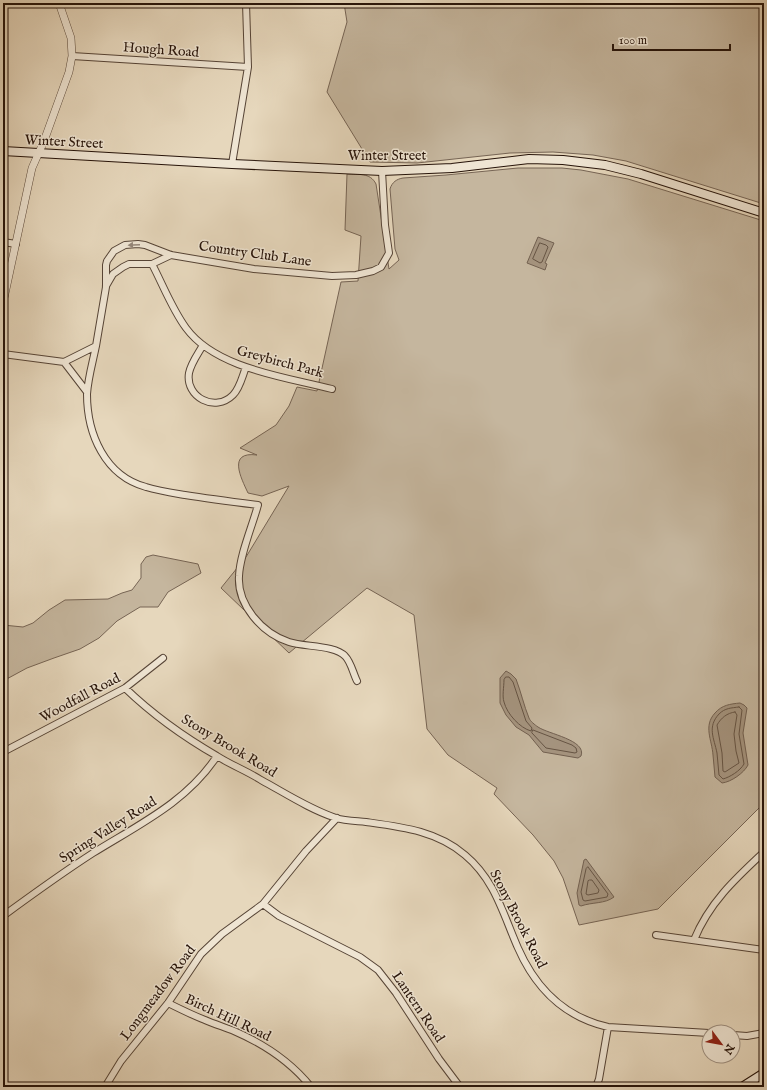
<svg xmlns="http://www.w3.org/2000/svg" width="767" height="1090" viewBox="0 0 767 1090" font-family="'IM FELL English',serif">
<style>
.green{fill:#c5b69e;stroke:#766454}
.water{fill:#a5947f;stroke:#726050}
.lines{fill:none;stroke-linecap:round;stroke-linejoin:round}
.shore{stroke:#665444;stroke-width:1}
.minor-casing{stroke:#564436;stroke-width:8}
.tertiary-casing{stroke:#564436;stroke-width:8}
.secondary-casing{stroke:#261309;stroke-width:10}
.minor{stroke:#efe5d3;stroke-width:6}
.tertiary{stroke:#efe5d3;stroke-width:7}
.secondary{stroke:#efe5d3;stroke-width:8}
.oneway{fill:#958678}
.labels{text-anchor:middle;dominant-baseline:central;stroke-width:3;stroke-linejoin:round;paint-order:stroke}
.street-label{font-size:14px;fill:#261309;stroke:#efe5d3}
</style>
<rect width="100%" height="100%" fill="#e6d7bc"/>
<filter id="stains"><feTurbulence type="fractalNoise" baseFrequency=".005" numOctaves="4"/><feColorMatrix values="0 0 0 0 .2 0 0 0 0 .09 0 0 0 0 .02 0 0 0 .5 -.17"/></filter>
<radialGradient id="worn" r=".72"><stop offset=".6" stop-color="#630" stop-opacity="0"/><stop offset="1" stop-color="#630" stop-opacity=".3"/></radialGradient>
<path class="green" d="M344 3H764V204L626 161 593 155 553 152 510 153 417 163 370 162 327 92 347 22Z
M518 168H562L581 170 628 179 764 221V803L658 909 579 925 563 878 554 861 533 835 494 794 497 788 448 755 427 729 414 615 367 588 289 653 221 588 246 557 289 486 262 496 248 493C241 478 227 451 257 455L240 448 276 425 289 406 297 387 317 391 341 282 358 281 361 236 345 230 347 174C358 175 370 172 376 184L389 269 399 260 395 249 390 189C392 182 397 179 403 178L446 175Z
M153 555 198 564 201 573 168 592 158 607H140L117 621 99 638 80 649 54 658 27 668 3 681V625L23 627 33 623 49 610 65 600 108 599 122 593 132 590 141 578V564L146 557Z"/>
<path class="water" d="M538 237 554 243 545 263 547 264 545 270 527 263Z
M506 671 511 674 516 679C521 692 524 706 529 718 530 721 535 725 538 727 548 734 587 740 581 756L578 758 543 752 529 735 516 727 506 715 500 703V678Z
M740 703 744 705 747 708 743 733 748 765C744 773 731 782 722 783L715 777C714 770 714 762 713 755 712 740 703 726 715 713 722 705 730 704 740 703Z
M586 859 614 897C605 904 592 902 581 906L579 905 577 893 584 860Z"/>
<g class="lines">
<path class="shore" d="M540 243 546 245 548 247 542 262 540 263 533 259Z
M506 677H509L513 682 526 721 532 728 531 731C520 728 507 714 504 702 502 696 504 687 504 680Z
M739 707 742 710 739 734 744 764C740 771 730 777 723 779L719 775C718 768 718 760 717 753 714 738 707 727 719 714 725 708 731 708 739 707Z
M735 712 737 715 734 734 736 751 739 763 725 772 723 771 722 753 717 725C721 718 727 713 735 712Z
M533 730 572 745 576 748 577 752 575 753 546 748 532 733Z
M588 867 608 894 607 897 585 901 583 900 581 892 586 869Z
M590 880H592L599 890 598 893 588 895 586 894 588 881Z"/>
<g class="minor-casing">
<path id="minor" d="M72 56 248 67
M232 164 248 67 246 3
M3 242 16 244
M152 264C163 285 172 309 186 328 216 369 286 377 332 389
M106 286 113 274 123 267 129 264H152L171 255
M203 345C198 354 191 363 189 373 185 397 215 413 233 395 240 388 242 377 246 367
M96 346C93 361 88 378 87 394 87 434 105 476 146 487 159 491 173 493 185 495 210 499 234 502 258 505 252 527 240 554 239 576 237 605 262 633 289 642 304 647 335 645 345 656 351 662 353 673 357 681
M3 354 64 362 96 346 106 287V265L107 261 114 251 125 245 138 244 145 245 171 255 254 269 332 276 356 275 373 271 381 267 389 253 385 225 382 171
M64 362 87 392
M125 688C152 714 184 737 217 756 231 765 247 771 261 780 285 793 309 809 336 818 345 821 357 821 366 822 402 827 437 831 465 855 495 880 503 914 518 948 536 989 564 1017 608 1027L709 1033
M3 752 125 688 163 658
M263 904 279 916 360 957 378 970 396 993 439 1059 460 1087
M3 916C33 894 62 873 93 853 138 825 187 802 217 756
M656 935 764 950
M694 940C709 903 735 879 764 852
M168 1003C180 1009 192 1015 205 1020 214 1024 224 1027 234 1031 264 1044 291 1062 311 1087
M733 1035 747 1036 764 1033
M105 1087 121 1061 168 1003 201 954 222 934 263 904 306 851 337 818
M596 1087 599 1079 608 1027"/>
</g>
<g class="tertiary-casing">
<path id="tertiary" d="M3 303 32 168 44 141 69 72 72 56 71 38 59 3"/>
</g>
<g class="secondary-casing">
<path id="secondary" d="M3 151 232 164 382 171 452 168 529 159 563 160 605 165 641 174 764 213
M742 1087 764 1073"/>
</g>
<use href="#minor" class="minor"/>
<use href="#tertiary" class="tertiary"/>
<use href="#secondary" class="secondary"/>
</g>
<defs><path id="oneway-solid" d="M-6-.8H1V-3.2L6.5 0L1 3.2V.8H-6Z"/></defs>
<use class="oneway" href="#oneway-solid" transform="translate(134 245) rotate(177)"/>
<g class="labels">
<g class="street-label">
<text transform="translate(161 50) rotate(4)">Hough Road</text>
<text transform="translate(64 142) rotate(3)">Winter Street</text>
<text x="387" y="156">Winter Street</text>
<text transform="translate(255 254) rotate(8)">Country Club Lane</text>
<text transform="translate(280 362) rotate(15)">Greybirch Park</text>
<text transform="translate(80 698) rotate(-28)">Woodfall Road</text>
<text transform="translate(229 746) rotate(31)">Stony Brook Road</text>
<text transform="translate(108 830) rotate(-32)">Spring Valley Road</text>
<text transform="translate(518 919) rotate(63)">Stony Brook Road</text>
<text transform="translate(158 993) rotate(-53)">Longmeadow Road</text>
<text transform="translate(418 1007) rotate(56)">Lantern Road</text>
<text transform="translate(228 1018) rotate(25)">Birch Hill Road</text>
</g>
</g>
<rect width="767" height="1090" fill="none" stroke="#e6d7bc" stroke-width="16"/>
<rect x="4" y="4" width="759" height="1082" fill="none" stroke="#261309" stroke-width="2"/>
<rect x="8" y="8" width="751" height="1074" fill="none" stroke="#261309"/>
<g transform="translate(721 1044) rotate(122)"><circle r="19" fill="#efe5d3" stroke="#9f9182"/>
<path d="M0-3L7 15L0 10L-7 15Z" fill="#8f2418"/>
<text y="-6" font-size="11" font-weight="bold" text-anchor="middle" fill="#261309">N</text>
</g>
<path d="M613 44v6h117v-6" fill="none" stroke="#261309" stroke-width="2"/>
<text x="619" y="44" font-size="12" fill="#261309" stroke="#efe5d3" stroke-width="3" paint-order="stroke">100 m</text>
<rect width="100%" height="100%" filter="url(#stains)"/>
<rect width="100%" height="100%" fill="url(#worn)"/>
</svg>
